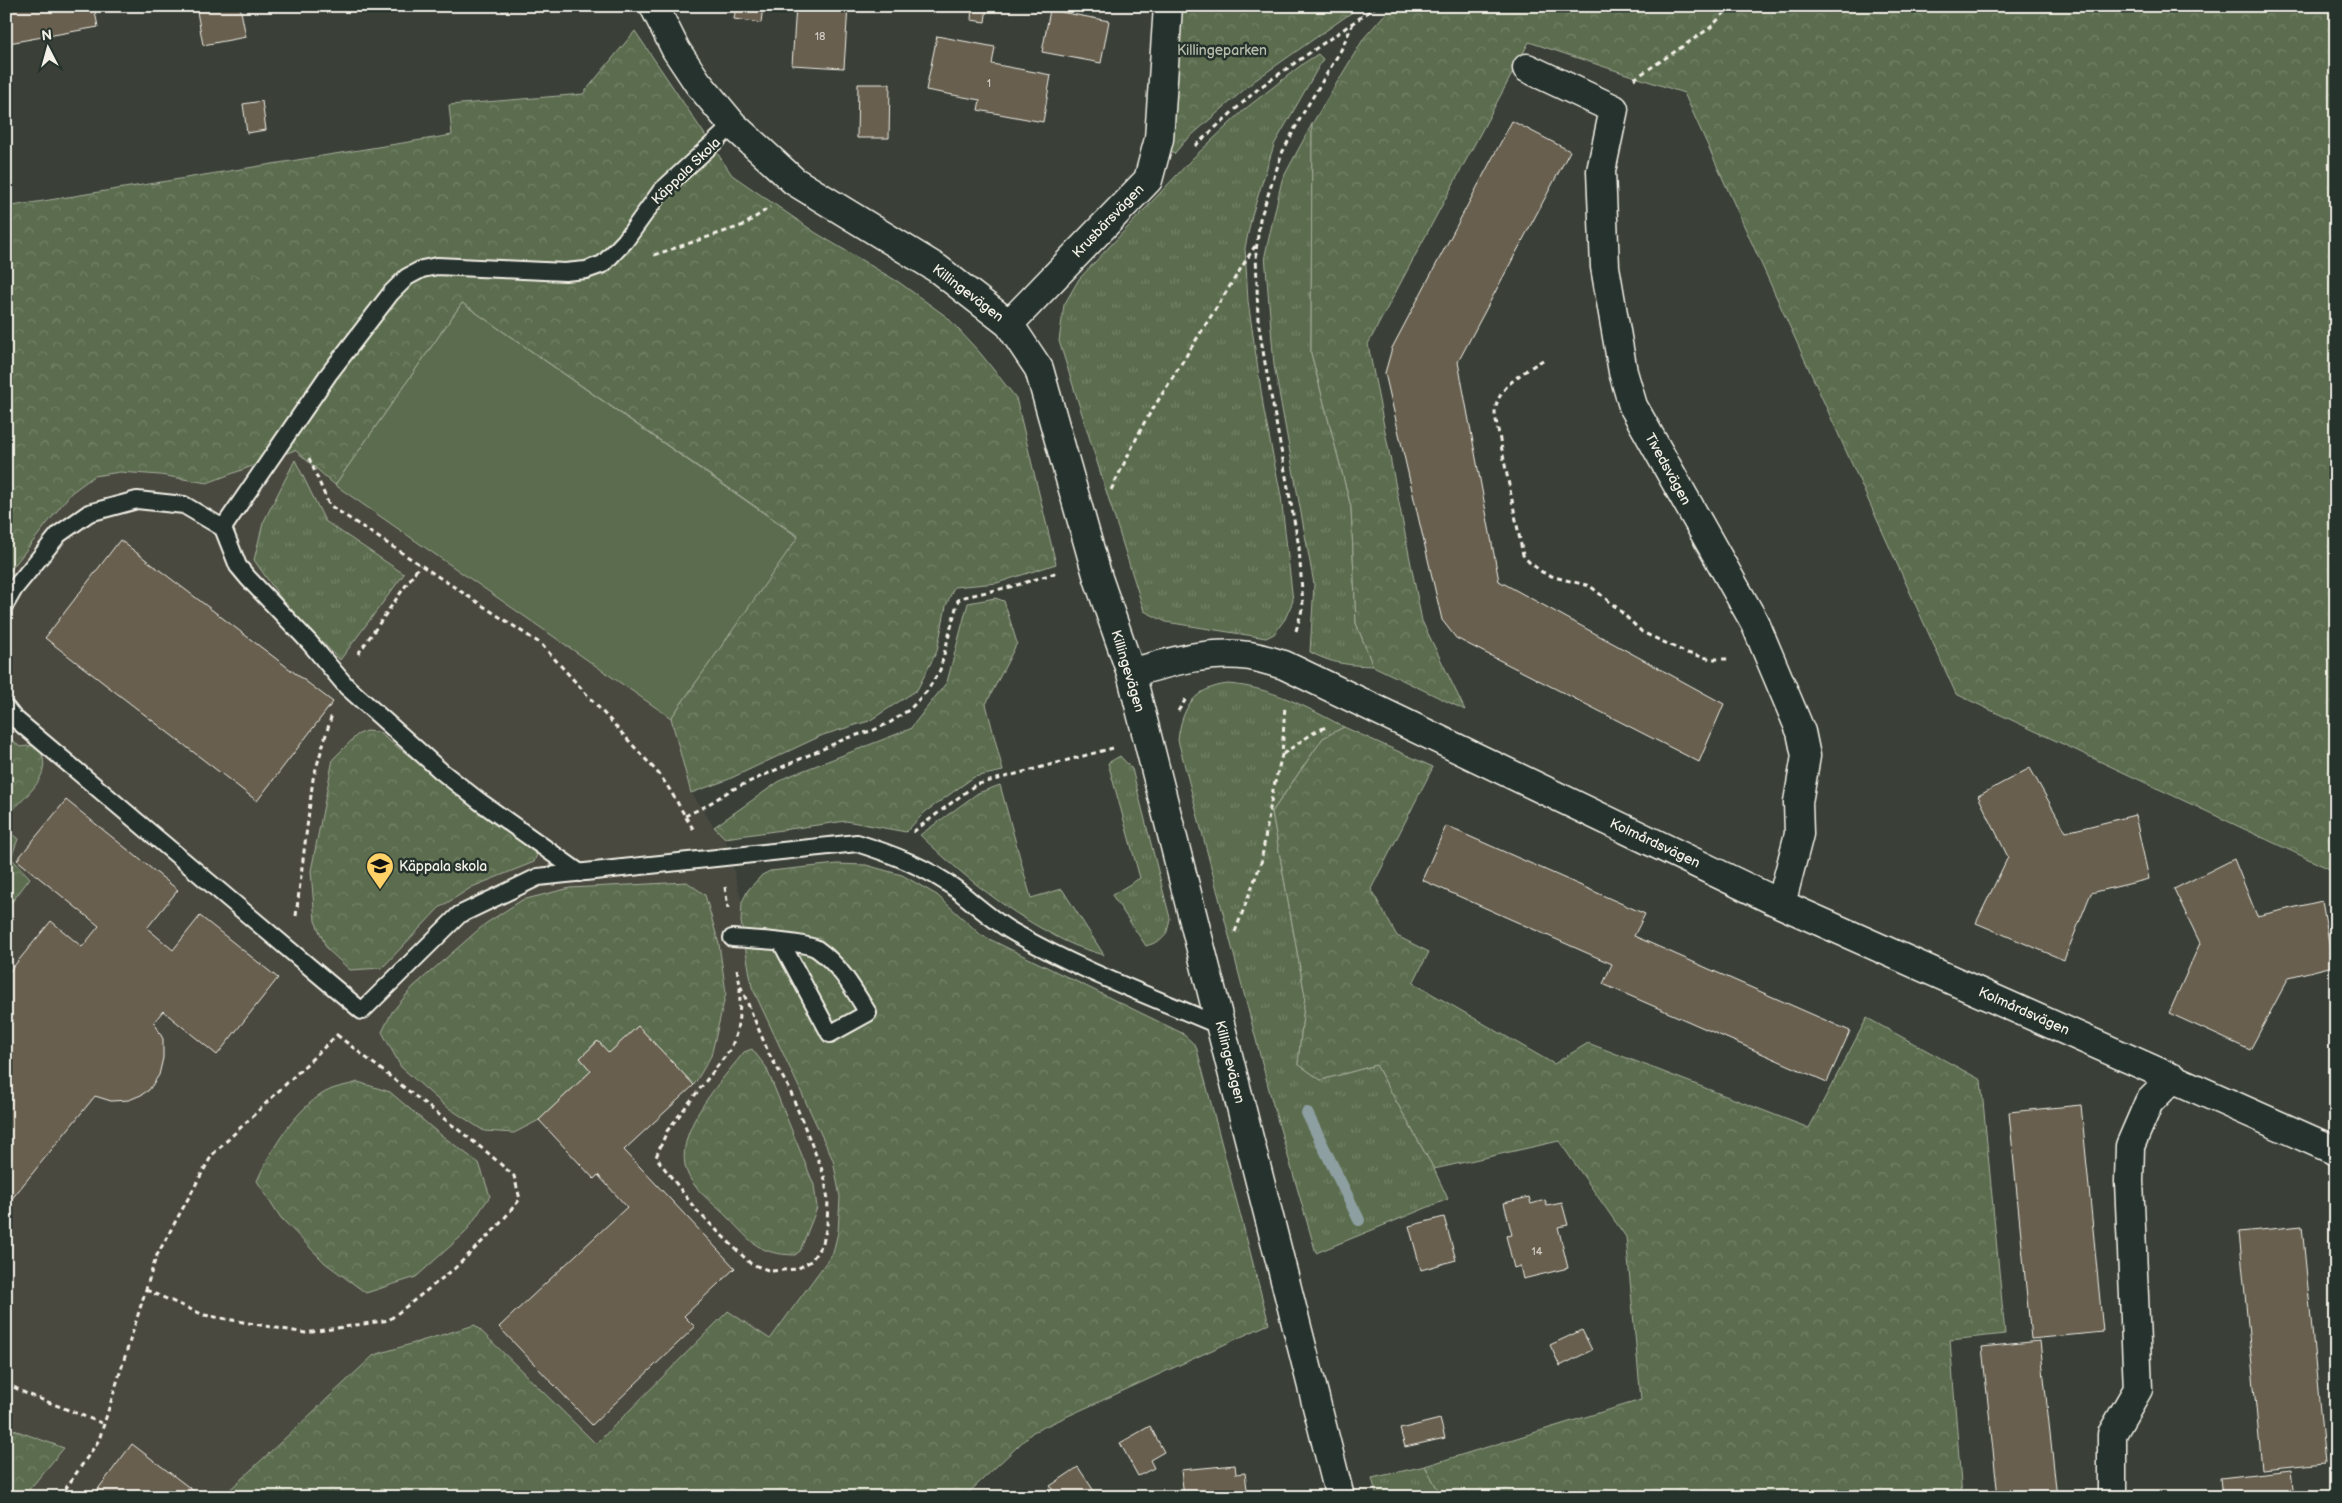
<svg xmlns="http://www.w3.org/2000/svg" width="2342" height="1503" viewBox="0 0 2342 1503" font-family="'Balsamiq Sans',sans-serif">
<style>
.built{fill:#48493f}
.grass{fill:url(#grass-tufts);stroke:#a8af9c}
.forest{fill:url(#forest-crowns);stroke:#a8af9c}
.garden{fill:#5c6d4f;stroke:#a8af9c}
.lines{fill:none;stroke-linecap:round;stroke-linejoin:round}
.stream{stroke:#8d9fa0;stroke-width:12}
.building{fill:#675f50;stroke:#f4f1e8}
.service-casing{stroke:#f4f1e8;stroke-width:20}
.minor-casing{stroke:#f4f1e8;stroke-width:31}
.path{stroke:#f4f1e8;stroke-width:3;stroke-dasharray:5 4;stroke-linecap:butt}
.service{stroke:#26332d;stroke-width:16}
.minor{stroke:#26332d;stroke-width:28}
.labels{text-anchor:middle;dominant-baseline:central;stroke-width:5;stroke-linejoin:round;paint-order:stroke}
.number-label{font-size:11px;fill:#d1ccc2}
.park-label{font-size:14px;fill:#b7bcab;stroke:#26332d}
.street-label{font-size:14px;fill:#f4f1e8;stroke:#26332d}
.poi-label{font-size:14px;fill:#f4f1e8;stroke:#26332d;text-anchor:start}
</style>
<defs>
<pattern id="grass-tufts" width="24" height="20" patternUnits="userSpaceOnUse" patternTransform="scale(1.25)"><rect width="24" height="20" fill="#5c6d4f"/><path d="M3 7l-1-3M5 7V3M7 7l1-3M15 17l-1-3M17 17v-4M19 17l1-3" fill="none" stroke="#748268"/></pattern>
<pattern id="forest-crowns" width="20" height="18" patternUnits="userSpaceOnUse" patternTransform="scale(1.25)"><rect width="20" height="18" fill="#5c6d4f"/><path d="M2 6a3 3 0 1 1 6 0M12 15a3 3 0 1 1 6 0" fill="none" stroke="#748268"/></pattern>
</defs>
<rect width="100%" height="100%" fill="#3a4038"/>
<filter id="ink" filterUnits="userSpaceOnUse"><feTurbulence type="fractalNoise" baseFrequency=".02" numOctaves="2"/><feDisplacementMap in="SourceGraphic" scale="10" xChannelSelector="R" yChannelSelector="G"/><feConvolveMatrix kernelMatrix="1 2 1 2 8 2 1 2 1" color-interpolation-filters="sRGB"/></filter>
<g filter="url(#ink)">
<path class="built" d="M296 450 798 537 671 718 691 793 714 827 725 838 742 902 741 922 752 987 833 1160 840 1197 838 1232 833 1253 769 1339 727 1311 596 1445 474 1325 374 1355 222 1497H23L63 1448 6 1427V910L30 878 11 858 18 839 6 829V817L42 777 20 747 6 735V576L71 493 94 476 120 472 160 475 207 483Z"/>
<path class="grass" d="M1318 54 1323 59 1274 145 1252 215 1245 248 1248 301 1264 411 1281 496 1293 601 1285 619 1274 634 1266 638 1166 622 1144 611 1059 341 1064 305 1079 279 1192 159 1245 109 1304 63Z
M1312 124 1311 353 1351 507 1356 623 1373 666C1347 665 1333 664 1310 652L1314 584 1274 365 1265 255 1282 180Z
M295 460 325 521 404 574 340 660 285 604 254 560 263 523Z
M1228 684C1270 687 1307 707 1344 727L1323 738 1272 812 1305 996 1298 1064 1321 1080 1376 1065 1434 1169 1448 1199 1316 1253 1272 1101 1178 740C1182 707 1194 688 1228 684Z
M1120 756 1132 769 1170 918C1167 938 1164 940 1146 946L1112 895 1140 878 1108 763Z
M1425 1466 1442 1497H1377L1372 1478Z"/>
<path class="forest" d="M1182 6H1361L1254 81 1184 142 1174 154 1171 150Z
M1392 6H2336V872L1956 694 1684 93 1529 42 1368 344 1422 621 1465 710 1373 666 1356 623 1351 507 1311 353 1312 124 1364 38Z
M635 31 732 175 816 233 900 283 947 317 981 354 1016 398 1056 564 997 583 954 587 946 606 937 651 917 690 869 721 823 735 727 780 691 793 671 718 798 536 462 303 335 485 295 450 207 483 160 475 120 472 94 476 71 493 6 576V207L452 135 449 105 583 94Z
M995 598 1004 601 1017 643 986 704 1003 771 974 777 925 812 906 832 846 821 725 838 714 827 784 778 910 729 947 682 968 603Z
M1344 727 1433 767 1371 889 1397 936 1429 952 1413 983 1554 1064 1588 1043 1809 1128 1867 1018 1981 1080 2005 1334 1950 1340 1962 1497H1442L1425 1466 1641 1400 1626 1237 1559 1141 1434 1169 1376 1065 1321 1080 1298 1064 1305 996 1272 812 1323 738Z
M366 731 378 732 537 854 534 862 472 887 439 908 382 968 350 970 327 949 315 921 311 871 333 759 357 735Z
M6 735 20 747 36 745C59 773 25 796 6 817Z
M1000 785 1031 898 1062 889 1104 955C1091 951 1077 947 1065 941 1010 914 964 877 920 835L978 793Z
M6 829 18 839 11 858 30 878 6 910Z
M837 864 866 865 902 875 937 895 981 935 1182 1033 1196 1046 1269 1324 1033 1432 964 1497H222L374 1355 475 1325 596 1444 728 1311 770 1339 833 1253 838 1232 840 1197 833 1160 752 987 741 922 742 902 748 890 762 875 770 871Z
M687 882 705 895 719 944 726 993 711 1056 694 1085 638 1026 609 1053 597 1041 580 1058 591 1071 539 1120 514 1133 484 1131 444 1105 401 1067 382 1032 392 1012 413 987 485 924 522 900 570 888Z
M752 1049 766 1067 814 1185 817 1208 800 1251 795 1255C758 1254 753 1243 728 1218 717 1206 699 1194 691 1180 665 1139 720 1083 744 1052Z
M358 1082 390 1092 437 1132 479 1163 490 1196 465 1233 416 1277 366 1293 325 1263 281 1218 257 1181C270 1151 299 1102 332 1089 340 1086 350 1085 358 1082Z
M6 1427 64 1448 23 1497H6Z"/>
<path class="garden" d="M462 303 798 537 671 718 335 485Z"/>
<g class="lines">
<path class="stream" d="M1307 1113 1359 1220"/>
</g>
<path class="building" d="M6 6H94L98 27 9 43Z
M196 6H240L246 37 203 45Z
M500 6H513L503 12Z
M736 6H763L761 23 734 19Z
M796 6H848L844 68 792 65Z
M972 6 987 7 985 22 971 20Z
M1050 10 1109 21 1101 63 1042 52Z
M937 36 995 47 992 64 1051 75 1043 122 978 110 980 100 926 90Z
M858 84H890L889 138H857Z
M262 101 266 130 247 133 243 104Z
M1512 121 1570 151 1458 362 1499 581 1724 704 1699 762 1456 638 1442 620 1385 373 1392 348Z
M120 540 333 702 257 801 45 638Z
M2030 768 2066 832 2135 815 2149 879 2091 893 2064 960 1976 923 2008 857 1978 796Z
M66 800 178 890 147 928 173 950 200 916 278 978 217 1055 163 1011 154 1022 163 1039V1058L159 1075 149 1090 141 1095 129 1100 111 1101 95 1096 6 1206V970L9 972 51 921 82 947 99 926 17 860Z
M1446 826 1645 914 1634 936 1850 1031 1827 1082 1603 984 1612 964 1422 880Z
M2234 859 2257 916 2322 901 2333 966 2289 977 2250 1050 2169 1013 2200 943 2174 889Z
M638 1026 694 1085 624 1150 735 1268 684 1316 695 1327 592 1425 499 1327 627 1207 598 1175 594 1179 539 1120 591 1071 580 1058 598 1041 609 1053Z
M2081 1105 2103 1332 2031 1339 2009 1112Z
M1529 1197 1531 1204 1545 1200 1547 1206 1562 1203 1568 1225 1558 1227 1568 1268 1523 1279 1520 1266 1514 1268 1506 1236 1512 1235 1504 1203Z
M1444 1217 1456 1260 1421 1270 1409 1226Z
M2302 1226 2325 1463 2262 1469 2239 1232Z
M1582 1330 1592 1350 1560 1366 1550 1345Z
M2040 1341 2057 1497H1998L1982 1347Z
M1440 1419 1445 1438 1405 1447 1400 1429Z
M1150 1426 1164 1452 1150 1460 1154 1468 1138 1476 1120 1443Z
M132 1444 199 1495 198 1497H92Z
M1235 1465 1236 1474 1245 1473 1248 1497H1184L1181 1470Z
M1078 1467 1098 1497H1057L1050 1486Z
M2291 1470 2294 1497H2222L2220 1478Z"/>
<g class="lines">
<g class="service-casing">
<path id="service" d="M223 528 328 375 391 293 407 277 422 269 437 266 565 272 586 270 603 264 625 241 661 191 733 125
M6 603 14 589 59 534 89 513 137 500 184 505 223 528 238 566 248 578 309 642 347 687 441 771 479 801 580 873
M6 708 13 717 362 1011 459 915 538 877 857 843C892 854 926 867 956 889 975 904 992 920 1013 932 1077 969 1152 997 1220 1026
M732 938C749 939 807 942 817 949 840 965 854 990 868 1013L830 1034 781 942"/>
</g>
<g class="minor-casing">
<path id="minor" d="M654 6 676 50 698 83 733 125 794 181 938 269 1009 324 1039 369 1098 578 1131 673 1340 1497
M1527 68 1614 109 1601 171 1605 267 1623 372 1633 406 1755 623 1801 732 1806 756 1798 802 1799 834 1781 904
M1009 324 1148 180 1159 139 1168 6
M1131 673C1170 662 1209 650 1250 656 1261 658 1273 662 1284 665L1781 904 2336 1151
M2112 1497V1434L2138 1389 2129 1181 2130 1146 2149 1102 2173 1078"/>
</g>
<path class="path" d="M1634 79 1710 28 1731 6
M1195 146 1259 88 1377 6
M654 255 744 225 770 207
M1543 360C1522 373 1495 388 1495 415L1523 555 1529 562 1542 572 1554 577 1590 586 1616 607 1642 632 1687 653 1711 659H1731
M309 458 329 505 541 644 658 773C673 792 681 811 694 830
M1111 490 1144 423 1255 246
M1296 631 1303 606 1299 547 1265 363 1258 320 1256 251 1260 219 1282 153 1302 115 1341 50 1354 21
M358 654 420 565
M1178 711 1188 696
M1283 754 1313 733 1328 726
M685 816 704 807 731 790 847 738 874 730 891 722 910 709 927 691 940 670 958 600 964 597 1014 586 1058 572
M913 832 975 785 1113 748
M725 887 728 908
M296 916 313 779 332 714
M1235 932 1261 863 1273 790 1282 755 1285 705
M737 969 740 985 769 1054 789 1088 824 1175 828 1200 827 1225 823 1243 811 1261 797 1269 771 1271 751 1264 696 1210 656 1157 667 1131 730 1050C740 1029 740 1008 740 985
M146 1290 204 1315 305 1333 389 1320 454 1269 498 1226 520 1199 514 1176 488 1153 337 1035
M6 1383 25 1393 104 1424
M60 1497 99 1440 156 1257 212 1155 338 1034"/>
<use href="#service" class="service"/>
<use href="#minor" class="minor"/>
</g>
</g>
<defs>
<g id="school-pin" transform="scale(1.4375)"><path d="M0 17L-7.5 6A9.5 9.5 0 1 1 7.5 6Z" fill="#ffd166" stroke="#26332d"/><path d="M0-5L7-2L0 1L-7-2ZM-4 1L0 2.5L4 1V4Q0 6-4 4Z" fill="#111"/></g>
</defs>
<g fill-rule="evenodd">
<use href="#school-pin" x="380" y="866"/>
</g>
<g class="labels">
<g class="number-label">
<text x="820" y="36">18</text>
<text x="989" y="83">1</text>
<text x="1537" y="1251">14</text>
</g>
<g class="park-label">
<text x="1222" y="50">Killingeparken</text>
</g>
<g class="street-label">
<text transform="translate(686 171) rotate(-44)">Käppala Skola</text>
<text transform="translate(1108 221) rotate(-46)">Krusbärsvägen</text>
<text transform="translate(968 293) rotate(37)">Killingevägen</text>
<text transform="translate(1668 469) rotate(61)">Tivedsvägen</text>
<text transform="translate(1128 671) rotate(73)">Killingevägen</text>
<text transform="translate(1655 843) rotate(25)">Kolmårdsvägen</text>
<text transform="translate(2024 1011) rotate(24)">Kolmårdsvägen</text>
<text transform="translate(1230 1062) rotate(76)">Killingevägen</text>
</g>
<g class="poi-label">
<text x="399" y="866">Käppala skola</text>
</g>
</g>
<rect width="2342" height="1503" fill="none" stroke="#26332d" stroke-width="25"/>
<rect x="12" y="12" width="2317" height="1478" fill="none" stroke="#f4f1e8" stroke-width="2" filter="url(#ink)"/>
<g transform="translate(48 48) rotate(354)" stroke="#26332d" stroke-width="4" paint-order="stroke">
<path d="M0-4L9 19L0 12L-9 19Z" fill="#f4f1e8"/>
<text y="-8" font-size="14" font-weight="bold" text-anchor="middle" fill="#f4f1e8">N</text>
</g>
</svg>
